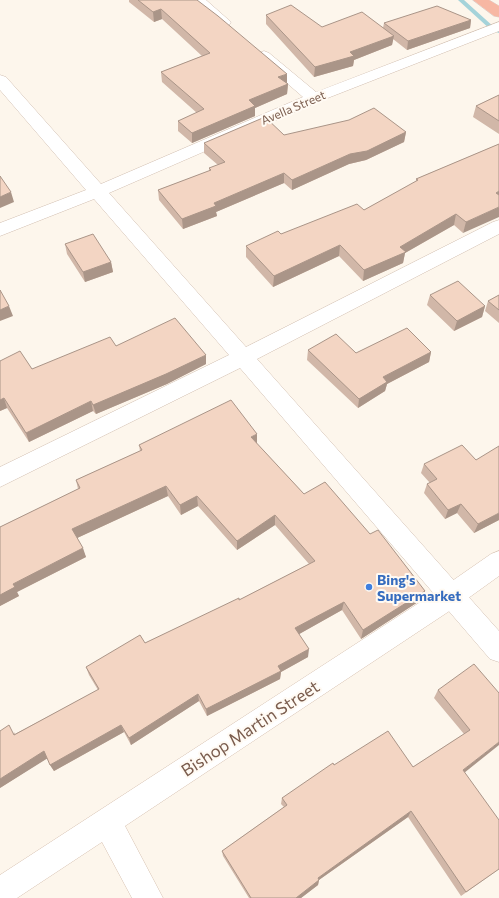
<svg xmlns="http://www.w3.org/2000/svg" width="499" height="898" viewBox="0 0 499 898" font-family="Commissioner,sans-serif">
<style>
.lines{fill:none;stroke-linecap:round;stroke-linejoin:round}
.stream{fill:#a5d3da;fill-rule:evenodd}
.street-casing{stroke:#d1beb0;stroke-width:1}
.secondary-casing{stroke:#d6c0b0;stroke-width:1}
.highway-casing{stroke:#dad1cd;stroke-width:1}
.street{fill:#fff;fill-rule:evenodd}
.secondary{fill:#fff;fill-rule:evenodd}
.highway{fill:#f7b7a3;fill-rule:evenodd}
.wall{fill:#d1b7a8}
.shaded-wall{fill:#aa9588}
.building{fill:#f3d5c3;stroke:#aa9588}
.shop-dot{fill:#3f7fe0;stroke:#fffaf3;stroke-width:1.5}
.labels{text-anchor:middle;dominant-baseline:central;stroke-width:4;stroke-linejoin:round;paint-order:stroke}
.far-street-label{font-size:12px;fill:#7a5c4d;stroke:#fffaf3}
.shop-label{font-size:14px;font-weight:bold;fill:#366cbe;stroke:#fffaf3;text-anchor:start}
.near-street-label{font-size:17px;fill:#7a5c4d;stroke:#fffaf3}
</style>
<rect width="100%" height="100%" fill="#fdf6ec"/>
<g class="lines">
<path class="stream" d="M458 0H464L495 28 499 29V33L491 30Z"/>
<g class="street-casing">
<path id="street" d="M190 0H206L231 22 229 25 224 26 219 25Z
M499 22V31L320 101 109 193 246 347 493 222 499 220V234L257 359 499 631V662L490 659 240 368 0 487V467L229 355 94 199 0 236V223L86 190 0 90V75L6 77 101 184 303 97 259 59 256 56 259 53 264 51 269 53 316 92Z"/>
</g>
<g class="secondary-casing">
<path id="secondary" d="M499 551V576L460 604 125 826 163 898H132L102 842 17 898H0V875L442 588 491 554Z"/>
</g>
<g class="highway-casing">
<path id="highway" d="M473 0H489L499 6V17L494 16Z"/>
</g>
<use href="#street" class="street"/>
<use href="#secondary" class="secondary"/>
<use href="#highway" class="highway"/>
</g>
<path class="wall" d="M129 0H197L288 84 287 94 255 108V116L192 143 178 131V121L197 113 162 82 161 72 202 56 162 19 154 22 129 2Z
M266 15 322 27 383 28 384 23 471 20 470 28 407 50 393 39 392 45 354 60 353 66 314 77 266 24Z
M499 95V134L473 117 476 106Z
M406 132 404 142 366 160 349 164 292 190 284 183 216 212 217 216 183 229 159 200 158 190 209 171V168L218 165 204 153V143L284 135Z
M499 144 463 233 454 225 405 253 403 263 363 281 339 256 273 287 246 257V246L281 234 364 210 416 182V179Z
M65 244 111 262 113 272 85 282 67 254Z
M430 295 485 306 482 317 454 331 427 305Z
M499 295V323L485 311 488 301Z
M116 346 206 364 167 384 96 414 93 411 29 442 7 408 0 411V361L32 369Z
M308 350 356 353 431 352 429 362 387 384 385 391 358 408 307 360Z
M257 444 304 494 370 534 425 591 421 600 361 639 342 610 299 634 308 657 281 672 280 679 207 716 199 701 131 745 124 732 54 771 50 765 47 758 0 788 14 732 15 734 98 690 89 675 86 667 145 643 239 600 309 564 275 525 237 550 198 506 181 515 168 496 77 538 86 557 17 592 19 596 0 606V527L78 489 76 480 140 451 139 445Z
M424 464 499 520 474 533 457 513 445 519 424 493 427 484 430 483 421 473Z
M438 690 499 693 464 772 499 869 461 896 408 817 319 880 318 885 301 898H249L223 856 222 851 284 807 281 804 282 798 334 765 413 767 464 734 434 698Z"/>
<path class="shaded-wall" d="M161 9 162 19 154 22 153 12Z
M471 20 470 28 407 50 408 41Z
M394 36 392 45 354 60 353 66 314 77 315 67 350 52Z
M287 74V84H288L287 94 255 108V116L192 143V133L249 100 278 77Z
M406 132 404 142 366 160 349 164 292 190V180L350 154Z
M284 173V183L216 212 217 216 183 229 182 219 214 203Z
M499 191V200L496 193Z
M11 192 14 202 0 208V197Z
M499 207V217L463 233 466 222Z
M456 214 454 225 405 253 403 263 363 281 364 270 400 247Z
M340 245 339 256 273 287 274 276Z
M111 262 113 272 85 282 83 272Z
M9 306 13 316 0 321V310Z
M485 306 482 317 454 331 457 321Z
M431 352 429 362 387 384 385 391 358 408 359 399 383 377Z
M206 355V364L167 384 96 414 93 405Z
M4 398 7 408 0 411V400Z
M91 401 93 411 29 442 26 433Z
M257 434V445L251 437Z
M166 486 168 496 75 539 72 529Z
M197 496 198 506 181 515 180 505Z
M461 504 457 513 445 519 448 510Z
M499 513V520L474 533 478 524Z
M275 515V525L237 550V541Z
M83 548 86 557 17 592 19 596 0 606V595L13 584Z
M425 591 421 600 361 639 363 630Z
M344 602 342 610 294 637 295 628Z
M309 649 308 657 281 672 280 679 207 716 206 709 278 666Z
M198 694 199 701 131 745 129 738Z
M121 725 124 732 54 771 50 765Z
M499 742V745L459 777 463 770Z
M44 751 48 758 0 788V779Z
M411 811 408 817 316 882 318 878Z
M319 880 318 885 301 898H296Z"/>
<path class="building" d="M138 0H197L218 16 287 74 278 77 288 84 249 100 255 106 192 133 178 121 204 109 161 72 210 53 161 9 153 12Z
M291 5 322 27 362 12 394 36 350 52 354 56 315 67 266 15Z
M437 6 471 20 408 41 384 23Z
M499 95V121L476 106Z
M374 108 406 132 367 151 350 154 292 180 284 173 214 203 216 206 182 219 158 190 211 170 209 168 225 162 204 143 265 117 284 135 349 120Z
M499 144V191L496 193 499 195V207L466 222 456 214 400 247 406 252 364 270 340 245 274 276 246 246 278 231 281 234 357 204 364 210 418 180 416 179Z
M0 176 11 192 0 197Z
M93 234 111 262 83 272 65 244Z
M458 281 485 306 457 321 430 295Z
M0 290 9 306 0 310Z
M499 295V310L488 301Z
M175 318 206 355 166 374 93 405 91 401 26 433 4 398 0 400V361L20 351 32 369 110 337 116 346Z
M407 328 431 352 383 377 387 382 359 399 308 350 336 334 356 353Z
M231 400 257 434 251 437 304 494 325 482 370 534 378 530 425 591 363 630 344 602 295 628 309 649 278 666 281 671 206 709 198 694 129 738 121 725 50 765 44 751 0 779V731L9 725 14 735 99 689 86 667 140 635 145 643 239 598V600L315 561 275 515 237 541 197 496 180 505 166 486 72 529 83 548 13 584 15 587 0 595V527L80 488 76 480 142 450 139 445Z
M462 445 476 460 499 446V513L478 524 461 504 448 510 427 484 437 479 424 464Z
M474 664 499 693V742L463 770 499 820V869L466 892 411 811 318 878 319 880 296 898H251L222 851 287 805 282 798 333 763 334 765 388 731 413 767 470 730 438 690Z"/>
<circle class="shop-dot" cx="369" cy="587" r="4"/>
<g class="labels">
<g class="far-street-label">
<text transform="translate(293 107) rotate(-23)">Avella Street</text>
</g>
<g class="shop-label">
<text x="377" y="579">Bing's<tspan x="377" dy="16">Supermarket</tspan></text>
</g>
<g class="near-street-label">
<text transform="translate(250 728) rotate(-33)">Bishop Martin Street</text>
</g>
</g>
</svg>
